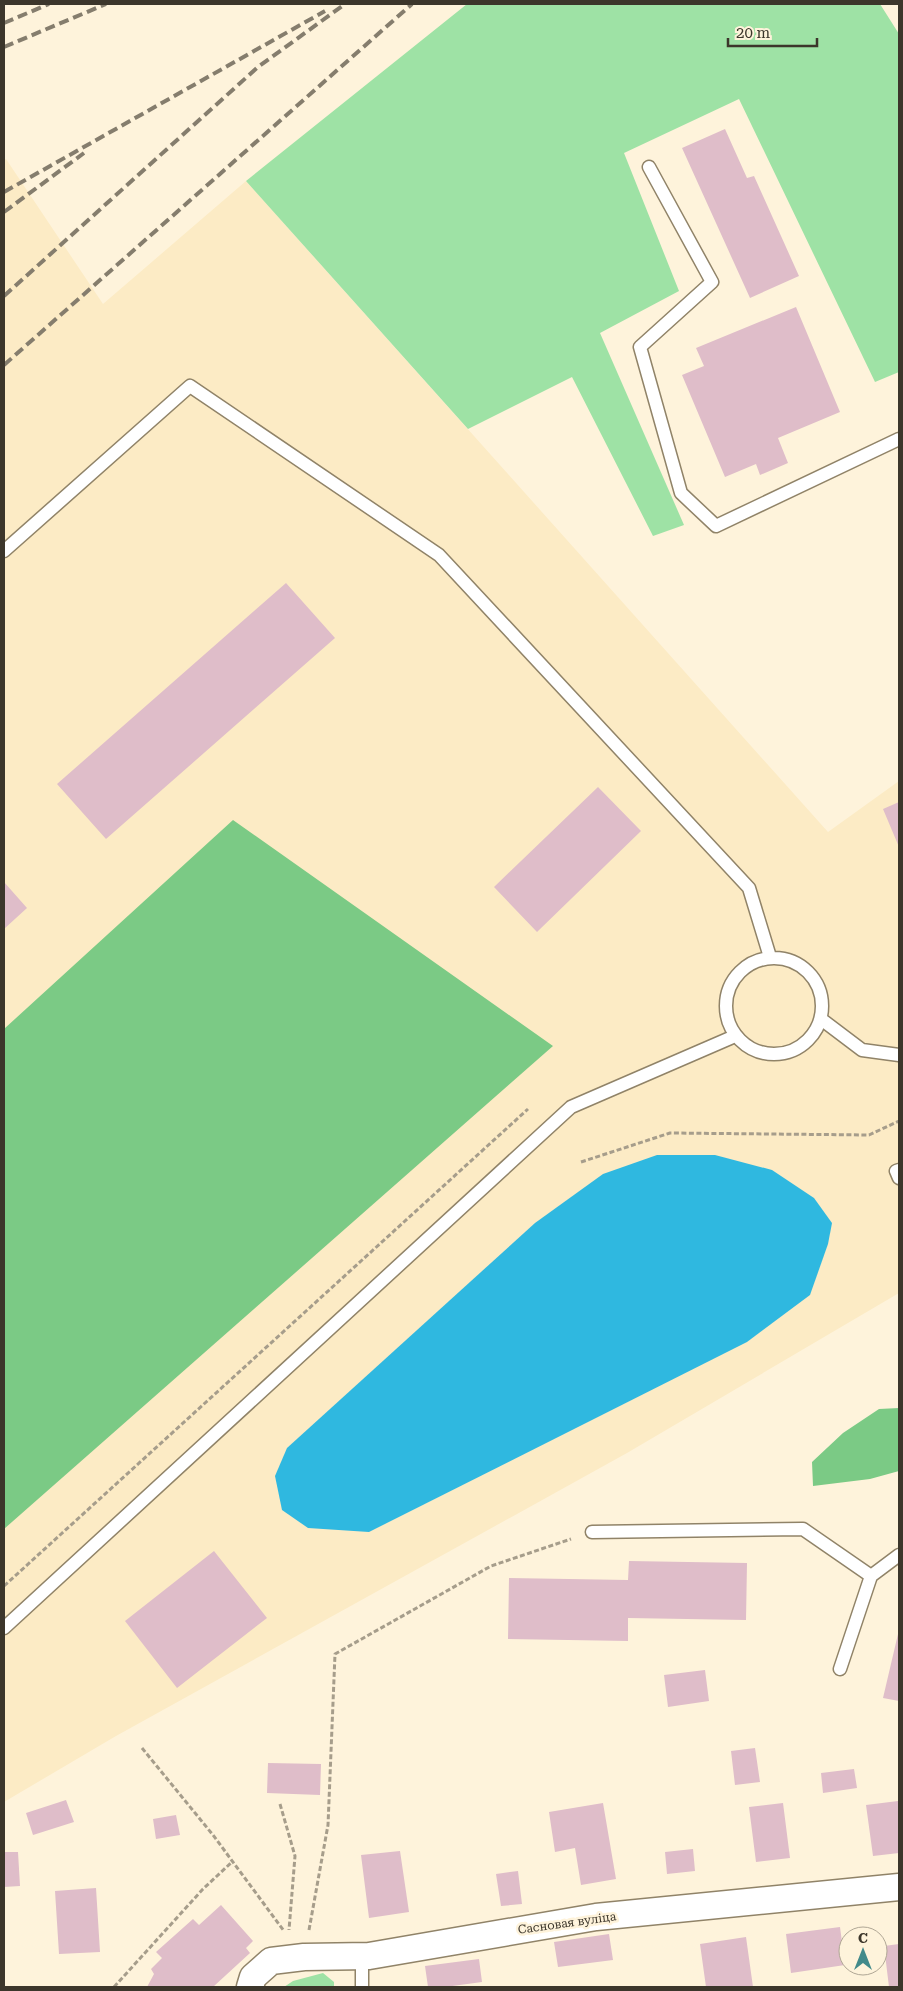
<svg xmlns="http://www.w3.org/2000/svg" width="903" height="1991" viewBox="0 0 903 1991" font-family="'Roboto Serif',serif">
<style>
.built{fill:#fcebc5}
.green{fill:#9ee2a5}
.forest{fill:#7bca85}
.water{fill:#2fb8e0}
.building{fill:#dfbdc9}
.lines{fill:none;stroke-linecap:round;stroke-linejoin:round}
.service-casing{stroke:#908368;stroke-width:15}
.minor-casing{stroke:#908368;stroke-width:29}
.path{stroke:#a69d8b;stroke-width:3;stroke-dasharray:5 2.5;stroke-linecap:butt}
.service{stroke:#fff;stroke-width:12}
.minor{stroke:#fff;stroke-width:26}
.rail{stroke:#857d6d;stroke-width:4;stroke-dasharray:10 5;stroke-linecap:butt}
.labels{text-anchor:middle;dominant-baseline:central;stroke-width:5;stroke-linejoin:round;paint-order:stroke}
.street-label{font-size:12px;fill:#3c362b;stroke:#fef3db}
</style>
<rect width="100%" height="100%" fill="#fef3db"/>
<path class="built" d="M6 159 103 304 246 181 828 832 899 781V1293L627 1453 116 1736 4 1802V160Z"/>
<path class="green" d="M467 4H880L899 34V372L875 382 739 99 624 153 679 291 600 333 684 525 653 536 572 377 468 429 246 181Z
M323 1973 334 1982V1987H284L293 1981Z"/>
<path class="forest" d="M233 820 553 1046 4 1529V1029Z
M899 1408V1471L870 1479 813 1486 812 1462 843 1433 879 1409Z"/>
<path class="water" d="M657 1155H715L772 1170 814 1198 832 1223 828 1244 810 1295 747 1342 369 1532 308 1528 282 1510 275 1476 287 1448 535 1223 603 1174Z"/>
<path class="building" d="M725 129 747 178 754 176 799 276 750 298 682 148Z
M796 307 840 412 778 438 788 463 760 475 756 464 725 477 682 375 704 366 696 348Z
M286 583 335 638 106 839 57 784Z
M598 787 641 831 537 932 494 887Z
M899 802V847L883 809Z
M4 882 27 908 4 929Z
M214 1551 267 1618 177 1688 125 1621Z
M629 1561 747 1563 746 1620 628 1618V1641L508 1639 509 1578 628 1580Z
M898 1634H899V1701L883 1698Z
M705 1670 709 1701 668 1707 664 1675Z
M755 1748 760 1782 735 1785 731 1751Z
M268 1763 321 1764 320 1795 267 1793Z
M854 1769 857 1788 823 1793 821 1773Z
M66 1800 74 1822 33 1835 26 1813Z
M898 1801 899 1853 873 1856 866 1805Z
M603 1803 616 1879 581 1885 575 1848 555 1852 549 1812Z
M783 1803 790 1858 756 1862 749 1807Z
M176 1815 180 1835 156 1839 153 1819Z
M693 1849 695 1871 667 1874 665 1852Z
M400 1851 409 1912 369 1918 361 1855Z
M4 1852H18L20 1886 4 1887Z
M518 1871 522 1904 501 1906 496 1874Z
M96 1888 100 1952 59 1954 55 1891Z
M221 1905 253 1941 246 1948 250 1953 213 1987H147L154 1974 151 1969 162 1958 156 1952 193 1919 199 1925Z
M840 1927 845 1965 791 1973 786 1934Z
M609 1934 613 1960 558 1967 554 1942Z
M746 1937 753 1987H706L700 1944Z
M899 1944V1987H889L884 1946Z
M479 1959 482 1982 445 1987H428L425 1966Z"/>
<g class="lines">
<g class="service-casing">
<path id="service" d="M649 167 712 282 640 347 681 493 716 526 899 439
M4 551 190 386 439 555 749 888 770 957
M726 1006a48 48 0 1 1 96 0a48 48 0 1 1-96 0Z
M821 1019 862 1050 899 1055
M899 1170 896 1171 899 1178
M592 1532 803 1529 871 1576
M4 1628 571 1107 735 1036
M840 1669 871 1576 899 1555
M362 1956V1987"/>
</g>
<g class="minor-casing">
<path id="minor" d="M250 1987 253 1977 271 1961 304 1957 369 1956 596 1917 899 1887"/>
</g>
<path class="path" d="M581 1162 670 1133 869 1135 899 1121
M4 1586 528 1109
M142 1748 213 1835 284 1931
M280 1804 295 1856 289 1930
M309 1930 328 1825 335 1654 491 1566 571 1539
M114 1987 203 1889 233 1861"/>
<use href="#service" class="service"/>
<use href="#minor" class="minor"/>
<path class="rail" d="M4 23 49 4
M4 47 106 4
M4 192 325 11
M4 212 84 153
M4 296 258 67 345 4
M4 365 412 4"/>
</g>
<g class="labels">
<g class="street-label">
<text transform="translate(567 1923) rotate(-8)">Сасновая вуліца</text>
</g>
</g>
<rect width="903" height="1991" fill="none" stroke="#3c362b" stroke-width="10"/>
<g transform="translate(863 1951)"><circle r="24" fill="#fef3db" stroke="#b0a795"/>
<path d="M0-4L9 19L0 12L-9 19Z" fill="#428a8a"/>
<text y="-8" font-size="14" font-weight="bold" text-anchor="middle" fill="#3c362b">С</text>
</g>
<path d="M728 38v8h89v-8" fill="none" stroke="#3c362b" stroke-width="2.5"/>
<text x="736" y="38" font-size="15" fill="#3c362b" stroke="#fef3db" stroke-width="4" paint-order="stroke">20 m</text>
</svg>
